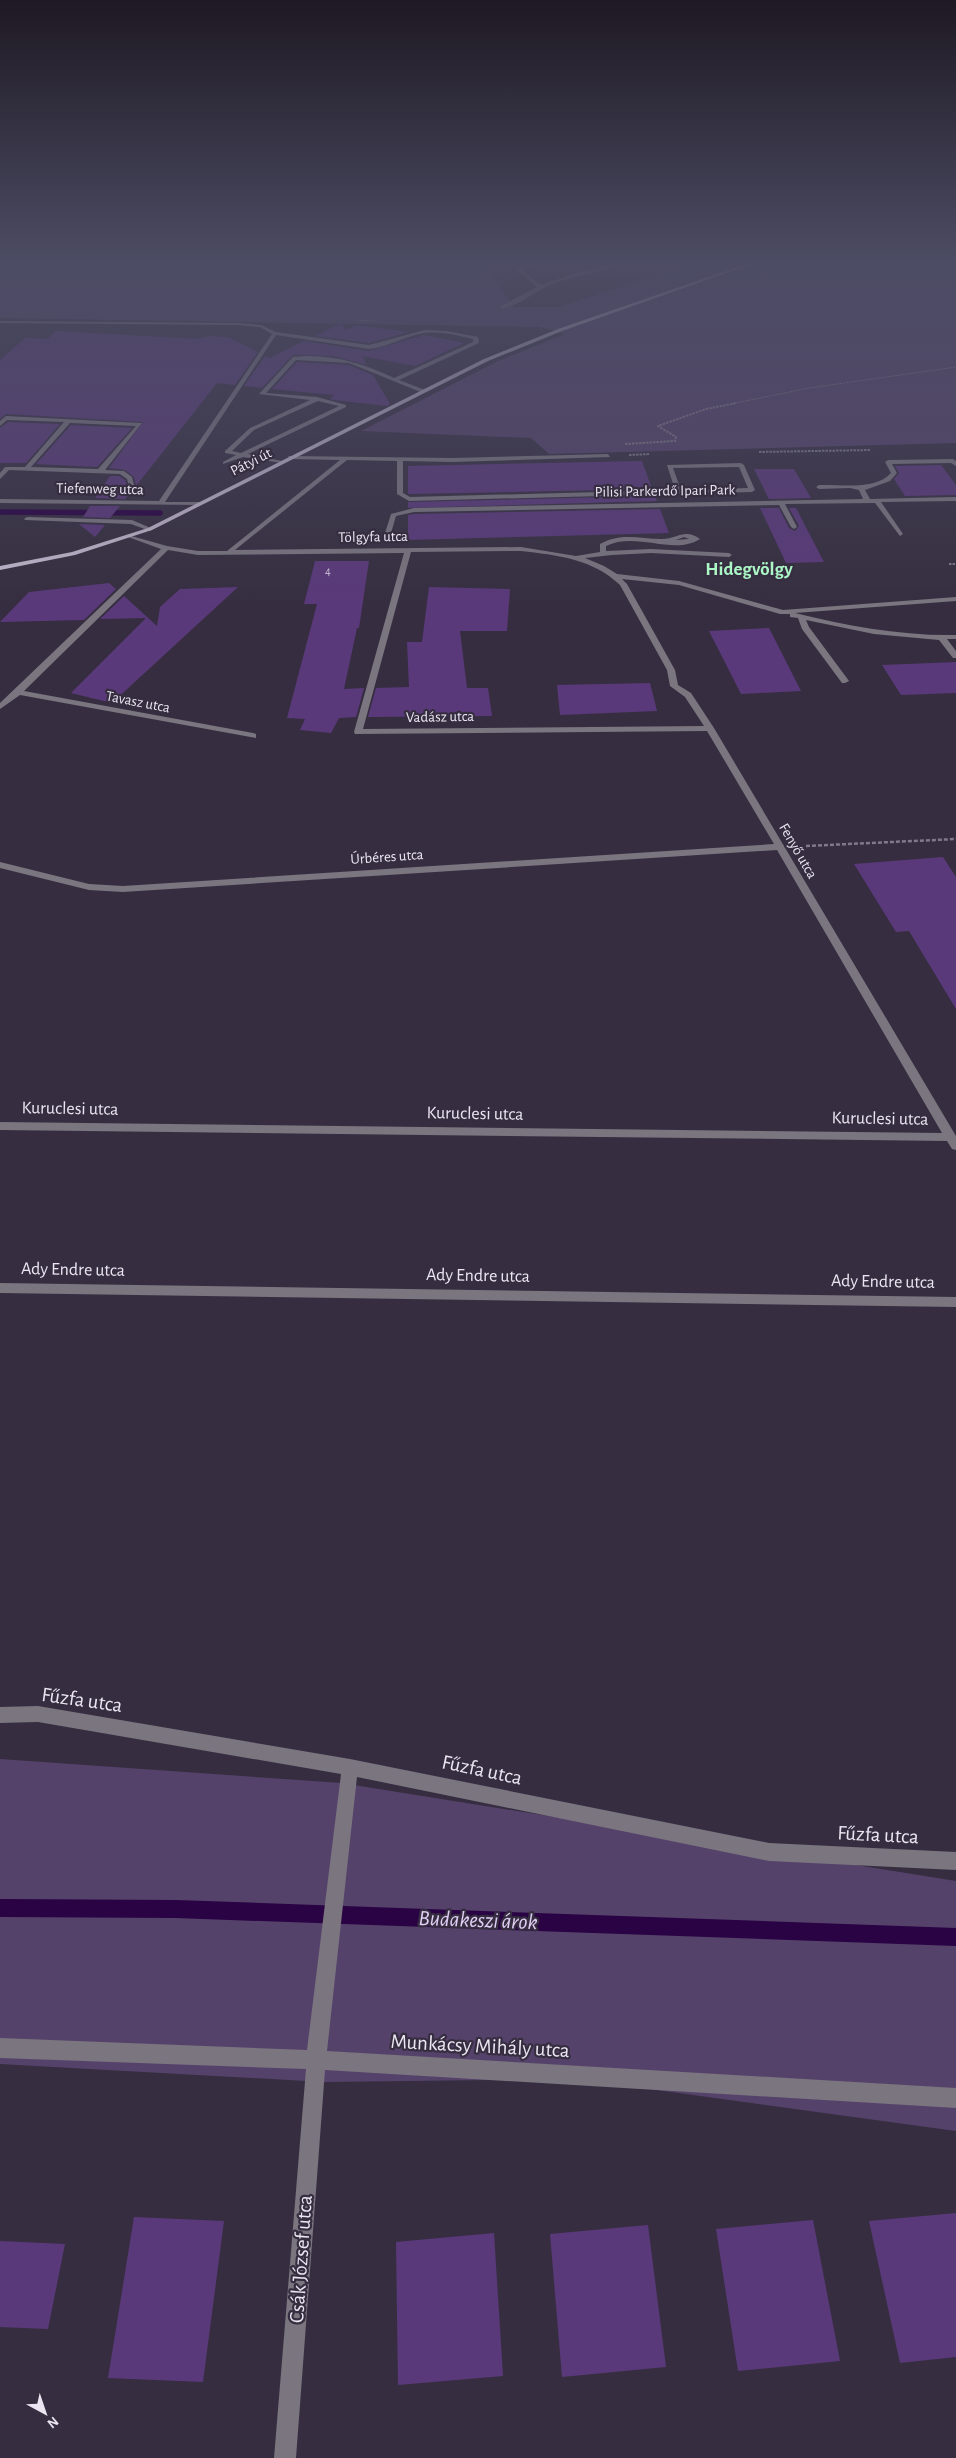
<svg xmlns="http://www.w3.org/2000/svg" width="956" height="2458" viewBox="0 0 956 2458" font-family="'Alegreya Sans',sans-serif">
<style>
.green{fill:#55426a}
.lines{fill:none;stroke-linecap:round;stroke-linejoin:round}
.stream-far1{stroke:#290343;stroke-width:5.5}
.stream{stroke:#290343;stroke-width:18}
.building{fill:#5a397a}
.path-far2{stroke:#807989;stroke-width:1;stroke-dasharray:2 1;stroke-linecap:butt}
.path-far1{stroke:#807989;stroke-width:2;stroke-dasharray:2.5 1;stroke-linecap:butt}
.path{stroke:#807989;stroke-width:2.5;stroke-dasharray:4 2;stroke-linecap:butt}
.minor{fill:#7a757f;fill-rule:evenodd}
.major{fill:#c1b8cc;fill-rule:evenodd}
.labels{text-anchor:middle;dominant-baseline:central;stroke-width:4.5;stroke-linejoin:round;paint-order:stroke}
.far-number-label{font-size:12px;fill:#c6bad3}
.far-street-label{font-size:15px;fill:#eae5f1;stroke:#362e40}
.street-label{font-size:18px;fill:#eae5f1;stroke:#362e40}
.far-district-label{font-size:19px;font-weight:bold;fill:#abf7c6;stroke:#362e40}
.near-street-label{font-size:21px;fill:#eae5f1;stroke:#362e40}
.near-water-label{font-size:22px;font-style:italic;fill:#e1cff6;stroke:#362e40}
</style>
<rect width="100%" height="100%" fill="#362e40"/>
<path class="green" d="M0 263H486L513 307H559L694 263H956V443L549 454 531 438 361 431 498 361 565 334 540 327 0 318Z
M0 1759 341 1783 956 1881V2131L577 2079 324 2082 0 2064Z"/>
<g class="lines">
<path class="stream-far1" d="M0 512 160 513"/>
<path class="stream" d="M0 1908 176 1909 956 1937"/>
</g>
<path class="building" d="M341 323 346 330 356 325 409 332 369 343 315 336Z
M56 331 198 339 209 336 228 337 258 352 235 385 217 383 136 486 134 477 125 470 109 468 143 422 6 414 0 419V360L25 338 47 339Z
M424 335 464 343 415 366 362 356 367 365 333 356 293 355 262 388 244 386 265 356 270 358 304 341 369 351Z
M297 362 349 365 373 375 390 404 387 406 334 400 330 399 334 395 272 389Z
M8 422 60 424 26 463H0V428Z
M71 425 132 428 97 467 36 464Z
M642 461 652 489 408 494V466Z
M941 465 956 485V495L905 496 894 479 899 473 895 466Z
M754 469H794L811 498 769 499Z
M110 476H119L125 480 128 488 136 486 125 499 95 498Z
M655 496 657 501 408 508V502Z
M90 506H120L110 518 83 517Z
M760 508H779L789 528 795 531 799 526 789 508H796L824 562 786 563Z
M660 509 669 533 408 540V515L414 514Z
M79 524 105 525 95 537Z
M315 561H369L359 628H357L344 689 364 688 356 717 339 718 331 733 300 730 305 719 287 718 317 604H304Z
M109 583 116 589 84 620 0 622 29 592Z
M238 587 112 703 71 693 146 618 100 619 124 596 157 626 160 607 180 589Z
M429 587 510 589 507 631H460L467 688H488L492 716 368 717 376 688 409 687 407 642H422Z
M769 628 801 691 741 694 709 631Z
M956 662V693L901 695 882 665Z
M650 683 657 711 560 715 557 685Z
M943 857 956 877V1009L909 931 896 932 854 864Z
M956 2213V2357L900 2363 869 2221Z
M134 2217 224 2221 203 2382 108 2378Z
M813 2220 840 2361 738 2371 716 2229Z
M648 2225 666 2367 562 2377 550 2234Z
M494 2233 503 2376 398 2385 396 2242Z
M0 2241 65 2244 48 2329 0 2327Z"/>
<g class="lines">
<path class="path-far2" d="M481 263 495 288
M357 321 376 320
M731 404 809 388 956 367"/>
<path class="path-far1" d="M625 444 675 441 676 437 658 426 706 409 737 403
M759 452 870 450
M629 455 650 454
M949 564H956"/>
<path class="path" d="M806 846 956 839"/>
<path class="minor" d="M532 263H539L521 269 541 285 578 272 621 263C600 274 573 275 550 285 535 291 518 307 501 308V306L537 287 516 269Z
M0 321 238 323 261 325 276 332 369 345 425 330 447 331 478 337 479 343 399 380 425 390 423 393 349 363 296 360 266 393 317 397 346 405V407L248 454 282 461V463L243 457 223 464V462L236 455 225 453V451L250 428 310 400 259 394 293 357C329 353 362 363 394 378L473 342V339C455 335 437 330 419 334 402 338 387 347 369 349L276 335 165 502H200L202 505 0 503V499L159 501 272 334 260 327 238 325 0 323ZM318 401 339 406 241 453 232 451 254 430Z
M6 416 142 423 105 470 124 471 132 477 134 485 129 486 127 479 120 474 9 470 0 479V473L5 467H25L64 422 7 420 0 426V421ZM70 423 136 426 98 469 31 467Z
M608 454 610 457 452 462 403 461V493L410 497 675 490 667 465 741 463 744 465 755 490 752 492 409 501 397 494V461L347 460 235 550 521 547 576 556 600 552V544C622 532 639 539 662 539 678 539 684 528 700 539 674 556 636 531 606 546V551L651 549 729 553 732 555 729 557 651 553 612 555 585 558 604 566 617 574 679 581 783 610 956 597V601L795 613C848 626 901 636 956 635V639H947L956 651V658H953L939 640 874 634 806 620 809 627 849 681 845 683H842L802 629 798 618 790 617V614H780L679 585 622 579 627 584 675 670 678 685 691 693 714 728 956 1136V1150L952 1149 947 1141 0 1130V1122L942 1133 777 850 123 892 89 890 0 868V862L89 884 123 886 774 844 707 731 355 734 354 732 404 553 198 555 168 550 24 691 253 733 256 734V738L20 695 0 709V703L161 549 128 537V535L167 546 198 551H227L340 460 290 459 288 456 452 458ZM739 467 748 488 681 490 673 468ZM684 537 689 539 676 540ZM521 551C557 555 593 559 620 585L667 670 670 686 685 697 704 726 363 729 411 552Z
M953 459 956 461V466L951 463 892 464 897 473 890 481 865 490 870 499 956 497V501L881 502 903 534 900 536 875 503 785 504 797 527 794 529 791 527 779 505 414 512 396 516 391 533 388 535 385 533 391 514 414 508 863 499 859 490 850 488 819 489 816 487 819 485C841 484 875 491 891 473L885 462 888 460Z
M27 517 132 520 153 529 150 531 131 524 25 520 24 519Z
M0 1283 956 1297V1307L0 1293Z
M38 1706 350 1759 769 1843 956 1852V1870L769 1861 357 1777 327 2051 956 2088V2108L325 2070 296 2458H274L306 2069 0 2058V2038L307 2050 341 1774 38 1722 0 1723V1707Z"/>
<path class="major" d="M749 263H755L562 331 488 361 152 530 75 555 0 570V566L72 552 148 528 484 359 558 329Z"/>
</g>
<linearGradient id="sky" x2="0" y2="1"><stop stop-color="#1e1923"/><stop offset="0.43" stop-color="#4c4c64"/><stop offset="1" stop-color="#4c4c64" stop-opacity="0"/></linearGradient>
<rect width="956" height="607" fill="url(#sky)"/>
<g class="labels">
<g class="far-number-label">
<text x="328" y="571">4</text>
</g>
<g class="far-street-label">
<text transform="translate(251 462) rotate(-27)">Pátyi út</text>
<text transform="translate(100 489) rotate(1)">Tiefenweg utca</text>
<text transform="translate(665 491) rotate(-1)">Pilisi Parkerdő Ipari Park</text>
<text transform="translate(373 537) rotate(-1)">Tölgyfa utca</text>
<text transform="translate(138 702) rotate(11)">Tavasz utca</text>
<text transform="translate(440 717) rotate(-1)">Vadász utca</text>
<text transform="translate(798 851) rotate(60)">Fenyő utca</text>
<text transform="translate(387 857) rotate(-4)">Úrbéres utca</text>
</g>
<g class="street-label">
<text transform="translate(70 1109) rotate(1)">Kuruclesi utca</text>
<text transform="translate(475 1114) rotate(1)">Kuruclesi utca</text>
<text transform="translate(880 1119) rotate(1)">Kuruclesi utca</text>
<text transform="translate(73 1270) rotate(1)">Ady Endre utca</text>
<text transform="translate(478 1276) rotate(1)">Ady Endre utca</text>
<text transform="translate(883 1282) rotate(1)">Ady Endre utca</text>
</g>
<g class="far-district-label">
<text x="749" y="569">Hidegvölgy</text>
</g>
<g class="near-street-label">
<text transform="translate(82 1700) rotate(8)">Fűzfa utca</text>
<text transform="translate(482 1770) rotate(12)">Fűzfa utca</text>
<text transform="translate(878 1835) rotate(3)">Fűzfa utca</text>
<text transform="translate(480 2046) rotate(3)">Munkácsy Mihály utca</text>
<text transform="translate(301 2259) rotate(-86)">Csák József utca</text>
</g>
<g class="near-water-label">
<text transform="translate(478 1920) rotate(2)">Budakeszi árok</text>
</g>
</g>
<g transform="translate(45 2413) rotate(140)" stroke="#362e40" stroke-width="4" paint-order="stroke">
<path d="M0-4L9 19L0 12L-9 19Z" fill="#eae5f1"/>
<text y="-8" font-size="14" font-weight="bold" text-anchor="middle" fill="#eae5f1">N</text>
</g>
</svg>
